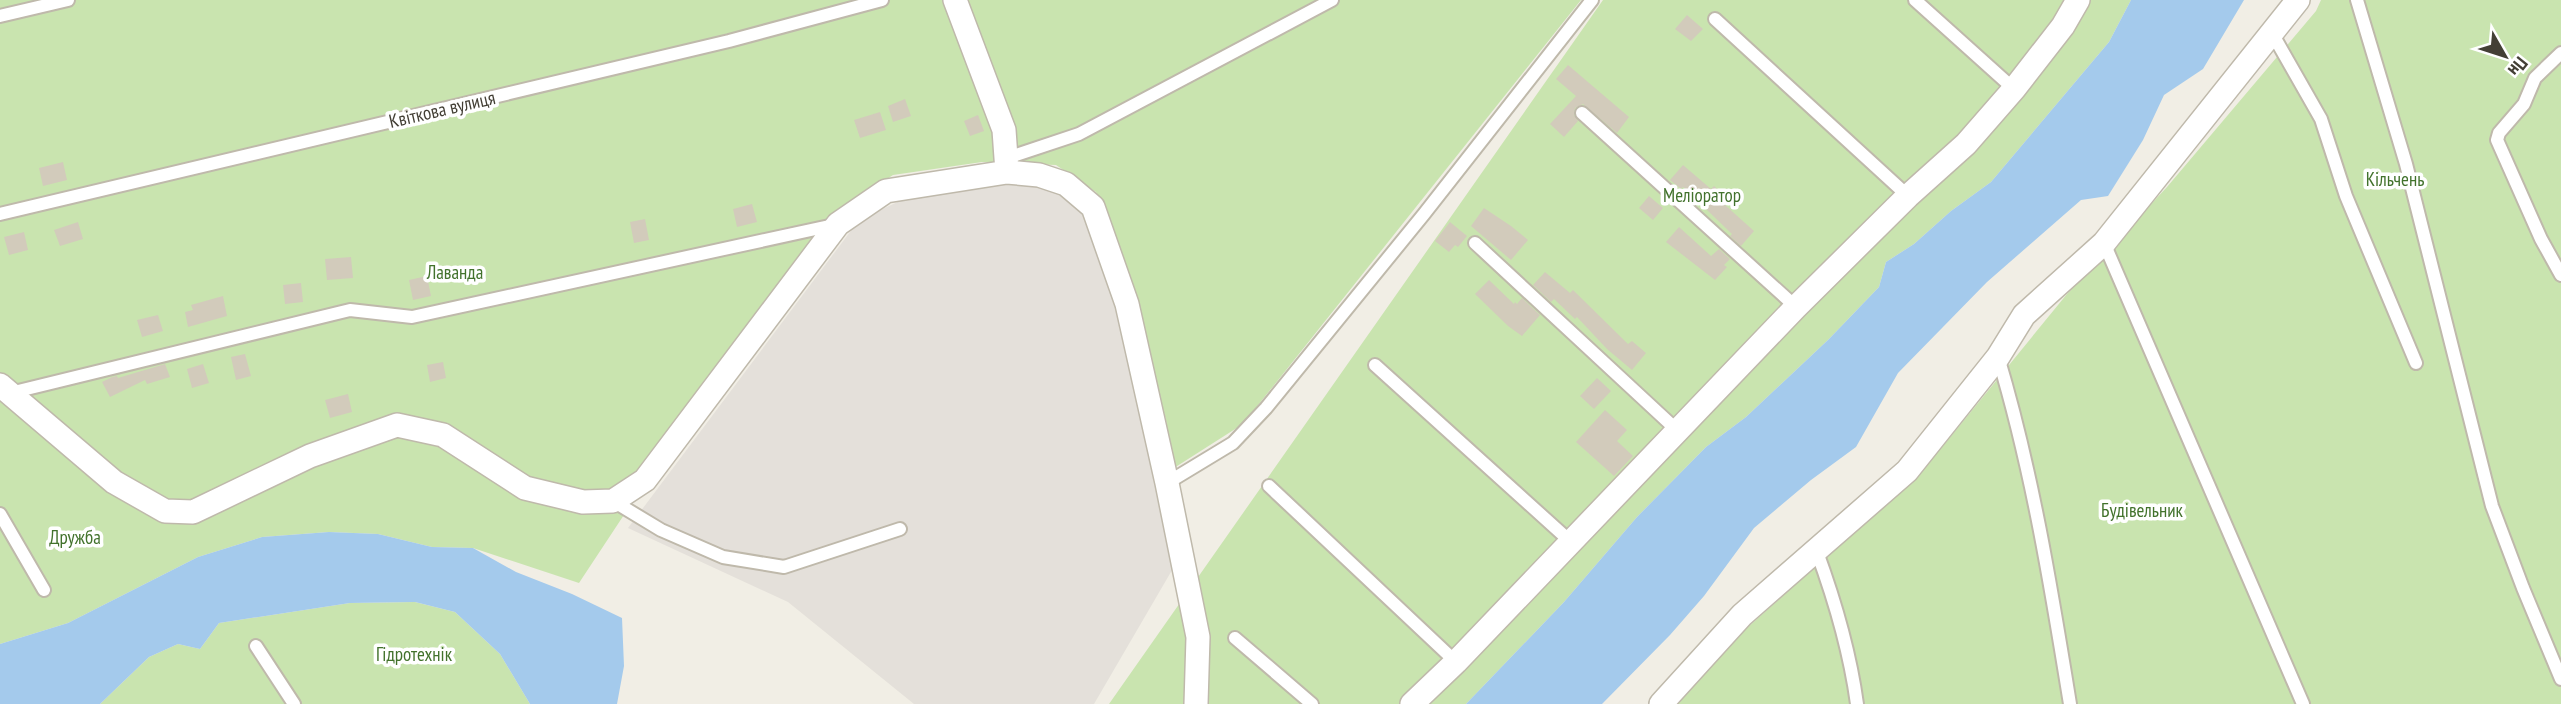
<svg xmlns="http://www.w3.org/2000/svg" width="2561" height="704" viewBox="0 0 2561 704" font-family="'PT Sans Narrow',sans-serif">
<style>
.industrial{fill:#e4e0da}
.green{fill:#c9e4af}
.water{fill:#a4caec}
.building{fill:#d2cbbb}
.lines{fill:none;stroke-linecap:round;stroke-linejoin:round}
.lane-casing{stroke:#bfb9ab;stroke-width:16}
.street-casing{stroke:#bfb9ab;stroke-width:26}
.lane{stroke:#fff;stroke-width:12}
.street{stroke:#fff;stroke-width:23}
.labels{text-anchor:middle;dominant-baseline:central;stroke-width:7;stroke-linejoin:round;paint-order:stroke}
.street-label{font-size:19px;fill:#433f35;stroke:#fff}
.park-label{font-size:19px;fill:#42722c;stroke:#fff}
</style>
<rect width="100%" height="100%" fill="#f1eee5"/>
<path class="industrial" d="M1033 184 1062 190 1082 209 1119 311 1175 565 1094 704H914L788 602 628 528 859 220 904 199 1005 185Z"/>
<path class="green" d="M0 0H1581L1243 424 1174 468 1166 420 1129 275 1096 192 1056 165 982 162 893 175 841 209 715 377 579 583 473 548 432 547 378 534 329 532 262 537 198 557 68 623 0 644Z
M1603 0H2131L2109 42 1991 182 1951 211 1914 244 1886 262 1879 287 1829 339 1746 417 1706 447 1637 517 1564 602 1466 704H1109Z
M2321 0H2561V704H1669L1712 659 1920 474 2067 294 2167 187 2316 11Z
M415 602 455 612 500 654 530 704H100L149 657 178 644 200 649 219 623 350 603Z"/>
<path class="water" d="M2131 0H2244L2203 69 2164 95 2143 140 2108 196 2081 200 1987 282 1898 373 1856 447 1811 480 1754 528 1704 596 1670 635 1602 704H1466L1564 602 1637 517 1706 447 1746 417 1829 339 1879 287 1886 262 1914 244 1951 211 1991 182 2109 42Z
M329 532 378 534 432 547 473 548 516 572 572 594 622 618 624 666 617 704H530L500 654 455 612 415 602 350 603 219 623 200 649 178 644 149 657 100 704H0V644L68 623 198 557 262 537Z"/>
<path class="building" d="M1687 15 1703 29 1691 41 1675 29Z
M1568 65 1629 117 1617 133 1583 104 1575 108 1574 115 1578 121 1564 137 1550 124 1576 96 1556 79Z
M905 99 911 116 893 122 888 106Z
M880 112 886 130 860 138 854 120Z
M978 115 984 131 970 136 964 121Z
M63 162 67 180 43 186 39 168Z
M1683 165 1711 189 1714 186 1730 201 1725 205 1754 231 1741 246 1730 236 1732 234 1683 187 1681 189 1670 180Z
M1649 196 1663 208 1653 220 1639 208Z
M752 204 757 222 737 227 733 209Z
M1484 208 1511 226 1528 240 1511 260 1471 226Z
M645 219 649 240 634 243 630 222Z
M78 222 83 239 60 246 54 230Z
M1450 222 1467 236 1458 247 1455 245 1449 252 1435 241Z
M1679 227 1711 256 1719 249 1730 259 1724 265 1727 267 1715 280 1666 242Z
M24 232 28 250 9 255 4 237Z
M351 257 353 278 327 280 325 259Z
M1545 272 1570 293 1573 290 1628 344 1632 341 1646 353 1632 370 1607 349 1577 317 1575 319 1554 299 1551 302 1533 285Z
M427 276 431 296 413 300 409 280Z
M1489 280 1514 304 1515 302 1517 304 1522 298 1540 315 1522 336 1508 326 1475 294Z
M301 283 303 302 285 304 283 285Z
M223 296 227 316 188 327 185 312 193 310 191 305Z
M158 315 163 331 142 337 137 320Z
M245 354 251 376 236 380 231 357Z
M443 362 446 378 430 382 427 365Z
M165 364 170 377 147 384 145 380 110 397 102 382 112 377 117 376 118 378Z
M203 364 209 383 192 388 187 369Z
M1597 378 1611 391 1594 409 1580 396Z
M348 394 352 412 330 418 325 400Z
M1605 410 1627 430 1617 441 1633 456 1614 476 1576 442Z"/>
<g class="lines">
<g class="lane-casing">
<path id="lane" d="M1915 0 2014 89
M2357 0 2406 164 2492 506 2523 588 2561 679
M0 16 68 0
M1715 19 1908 196
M2272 33 2321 119 2346 196 2416 363
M2561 53 2535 78 2524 104 2499 133 2497 140 2541 239 2561 275
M1582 113 1796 307
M1007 158 1079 134 1332 0
M0 214 729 41 882 0
M1475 243 1679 432
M2104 243 2303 704
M1998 357C2032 470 2051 587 2070 704
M1375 365 1571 542
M10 393 350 310 412 317 834 225
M1167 483 1233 443 1266 408 1424 214 1592 0
M1269 486 1456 662
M613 501 661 530 723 557 784 567 900 529
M0 514 44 590
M1817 552C1835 601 1850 653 1857 704
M1235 638 1312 704
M256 646 294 704"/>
</g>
<g class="street-casing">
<path id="street" d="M955 0 1004 130 1007 172
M0 385 114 482 165 511 193 512 310 456 397 425 443 435 525 488 583 502 613 501 645 480 838 224 886 191 1007 172 1039 175 1066 184 1093 207 1127 304 1167 483 1198 637 1196 704
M1412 704 1456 662 1796 307 1908 196 1966 144 2014 89 2063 26 2078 0
M1661 704 1742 615 1907 471 1998 357 2024 315 2104 243 2298 0"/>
</g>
<use href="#lane" class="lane"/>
<use href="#street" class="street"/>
</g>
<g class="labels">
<g class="street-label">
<text transform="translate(442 109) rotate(-13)">Квіткова вулиця</text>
</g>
<g class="park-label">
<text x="2395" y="179">Кільчень</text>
<text x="1702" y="195">Меліоратор</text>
<text x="455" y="272">Лаванда</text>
<text x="2142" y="510">Будівельник</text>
<text x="75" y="537">Дружба</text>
<text x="414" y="654">Гідротехнік</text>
</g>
</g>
<g transform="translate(2505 56) rotate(129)" stroke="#ffffff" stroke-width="5" paint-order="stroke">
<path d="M0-5L12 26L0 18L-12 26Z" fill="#433f35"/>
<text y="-10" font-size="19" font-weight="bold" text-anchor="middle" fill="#433f35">Пн</text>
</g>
</svg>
